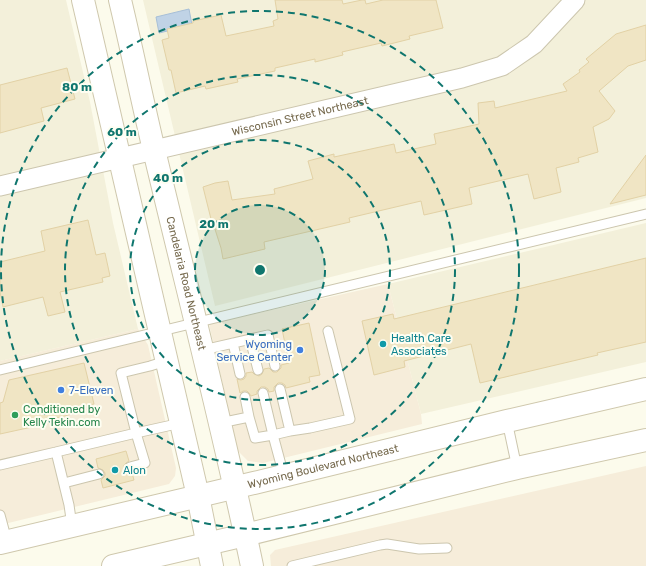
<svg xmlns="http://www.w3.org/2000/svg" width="646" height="566" viewBox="0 0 646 566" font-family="Rubik,sans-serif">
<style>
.residential{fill:#f3f0da}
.commercial{fill:#f6edda}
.water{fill:#c0d3e6;stroke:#a7bfd7}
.building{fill:#f0e5c4;stroke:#e2d1a5}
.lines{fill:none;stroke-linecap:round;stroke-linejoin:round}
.lane-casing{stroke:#ccc6ae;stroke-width:11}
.street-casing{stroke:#ccc6ae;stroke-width:21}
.secondary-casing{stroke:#cfc8ad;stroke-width:24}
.lane{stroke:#fff;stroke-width:9}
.street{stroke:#fff;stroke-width:19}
.secondary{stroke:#fff;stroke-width:22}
.ring{fill:none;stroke:#0f766e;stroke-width:2;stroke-dasharray:7 5}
.culture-dot{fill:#0f9aa8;stroke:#fefef2;stroke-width:1.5}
.shop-dot{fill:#3f7fe0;stroke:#fefef2;stroke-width:1.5}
.leisure-dot{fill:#2e9e5b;stroke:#fefef2;stroke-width:1.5}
.labels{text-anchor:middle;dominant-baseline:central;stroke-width:4;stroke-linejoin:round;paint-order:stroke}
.street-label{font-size:11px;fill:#776b4f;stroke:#fefef2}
.culture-label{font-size:11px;fill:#0d838f;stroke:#fefef2;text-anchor:start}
.shop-label{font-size:11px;fill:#366cbe;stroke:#fefef2;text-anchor:end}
.leisure-label{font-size:11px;fill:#27864d;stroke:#fefef2;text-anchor:start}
.centre{fill:#0f766e;stroke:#fefef2;stroke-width:2}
.ring-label{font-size:12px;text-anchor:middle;font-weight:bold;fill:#0f766e;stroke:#fefef2;stroke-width:4;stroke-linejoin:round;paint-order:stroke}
</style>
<rect width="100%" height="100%" fill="#fcfbec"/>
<path class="residential" d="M0 0H66L90 102 113 223 138 329 0 361Z
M143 0H646V198L215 306Z
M646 223V362L421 414 388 284Z"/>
<path class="commercial" d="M388 284 421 414 422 424 263 463 248 461 238 451 209 324Z
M138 329 148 345 176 468 175 476 169 484 0 525V361Z
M646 466V566H271L270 555 275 550Z"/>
<path class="water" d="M189 9 192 25 159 33 156 17Z"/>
<path class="building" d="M275 0H342L343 4 362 0H365L366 4 383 0H436L443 28 409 36 410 39 382 46 381 43 342 52 343 55 315 62V59L275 68V71L237 79 238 82 206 89 205 86 176 93 171 70H169L162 40 169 38 167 29 193 23V21L221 15 226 36 274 26 273 21 278 19Z
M646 25V60L628 66 599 91 615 111 609 119 593 127 598 152 578 158 579 162 556 168 561 192 534 199 528 174 469 188 472 204 424 215 421 201 349 218 350 222 264 242 265 249 223 259 221 248 213 223H212L203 187 215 183 228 181 232 200 275 194 274 189 313 179 308 161 334 154V157L394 144 396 153 436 144 434 134 479 124 478 103 494 101 495 108 567 91 563 84 580 72 579 70 589 62 586 59 616 34Z
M67 68 75 99 41 108 44 121 0 133V85Z
M646 155V195L610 204Z
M88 220 96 255 105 253 110 276 102 278 103 282 60 292 65 312 48 316 43 297 3 307 0 292V262L45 251 41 231Z
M646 258V342L597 353 598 355 480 383 471 344 404 361 405 367 374 375 362 321 393 314 394 319Z
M309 323 320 375 309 377 310 382 286 388 285 385 282 383H278L274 387V391L269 392 268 389 265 387H261L257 391V394L251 396 249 393 247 391H243L240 393 237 379 241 380 244 379 246 376V373L252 372 254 374 259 376 262 374 264 369 269 368 273 372H277L281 368V365L289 363 282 329Z
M84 363 94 404 89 405 90 409 32 425V427L0 434V403L3 402 9 380Z
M126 451 129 461 126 463 124 465V469L128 473H132L134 480 103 488 101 480 105 476V473L103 470 98 468 96 459Z"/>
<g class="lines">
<g class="lane-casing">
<path id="lane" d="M250 339 258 370
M233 343 240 374
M203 350 268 335 275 366
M0 370 646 214
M263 393 273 435 290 431 280 389
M245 397 249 417
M507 421 517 468
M220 423 249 417 255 438 273 435 284 476
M290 431 310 428 350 419 328 331
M0 465 56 452
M130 467 145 463 136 433 181 423
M64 483 99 474
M0 515 7 541
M72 526 69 505 56 452 136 433 121 373 150 366 166 361
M292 566 380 545 387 544 419 549 447 548"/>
</g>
<g class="street-casing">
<g id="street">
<path id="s1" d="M0 186 462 78 502 66 534 44 575 0"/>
</g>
</g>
<g class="secondary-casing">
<g id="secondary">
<path d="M83 0 198 496 212 566"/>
<path id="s2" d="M120 0C132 50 142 100 154 150 187 289 223 427 252 566"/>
<path id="s3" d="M0 543 254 483 507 421 646 389"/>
<path d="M113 566 245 535 517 468 646 440"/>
</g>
</g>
<use href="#lane" class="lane"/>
<use href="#street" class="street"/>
<use href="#secondary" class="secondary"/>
</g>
<circle cx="260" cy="270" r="65" fill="#0f766e" fill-opacity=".12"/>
<g class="ring">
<circle cx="260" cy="270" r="65"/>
<circle cx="260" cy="270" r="130"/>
<circle cx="260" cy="270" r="195"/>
<circle cx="260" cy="270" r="259"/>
</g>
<g class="culture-dot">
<circle cx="383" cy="344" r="4"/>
<circle cx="115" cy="470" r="4"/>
</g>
<g class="shop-dot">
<circle cx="300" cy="350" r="4"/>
<circle cx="61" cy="390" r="4"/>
</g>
<circle class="leisure-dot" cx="15" cy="415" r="4"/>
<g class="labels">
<g class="street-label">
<text stroke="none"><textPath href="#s1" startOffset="308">Wisconsin Street Northeast</textPath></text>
<text stroke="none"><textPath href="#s2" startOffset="291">Candelaria Road Northeast</textPath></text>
<text stroke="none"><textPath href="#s3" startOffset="332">Wyoming Boulevard Northeast</textPath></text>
</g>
<g class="culture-label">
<text x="391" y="338">Health Care<tspan x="391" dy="13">Associates</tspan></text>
<text x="123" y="470">Alon</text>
</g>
<g class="shop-label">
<text x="292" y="344">Wyoming<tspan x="292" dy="13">Service Center</tspan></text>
<text x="69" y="390" text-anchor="start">7-Eleven</text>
</g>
<g class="leisure-label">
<text x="23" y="409">Conditioned by<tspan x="23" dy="13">Kelly Tekin.com</tspan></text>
</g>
</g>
<circle cx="260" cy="270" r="6" class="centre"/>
<g class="ring-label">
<text x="77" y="91">80 m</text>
<text x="122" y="136">60 m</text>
<text x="168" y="182">40 m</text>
<text x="214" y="228">20 m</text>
</g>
</svg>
